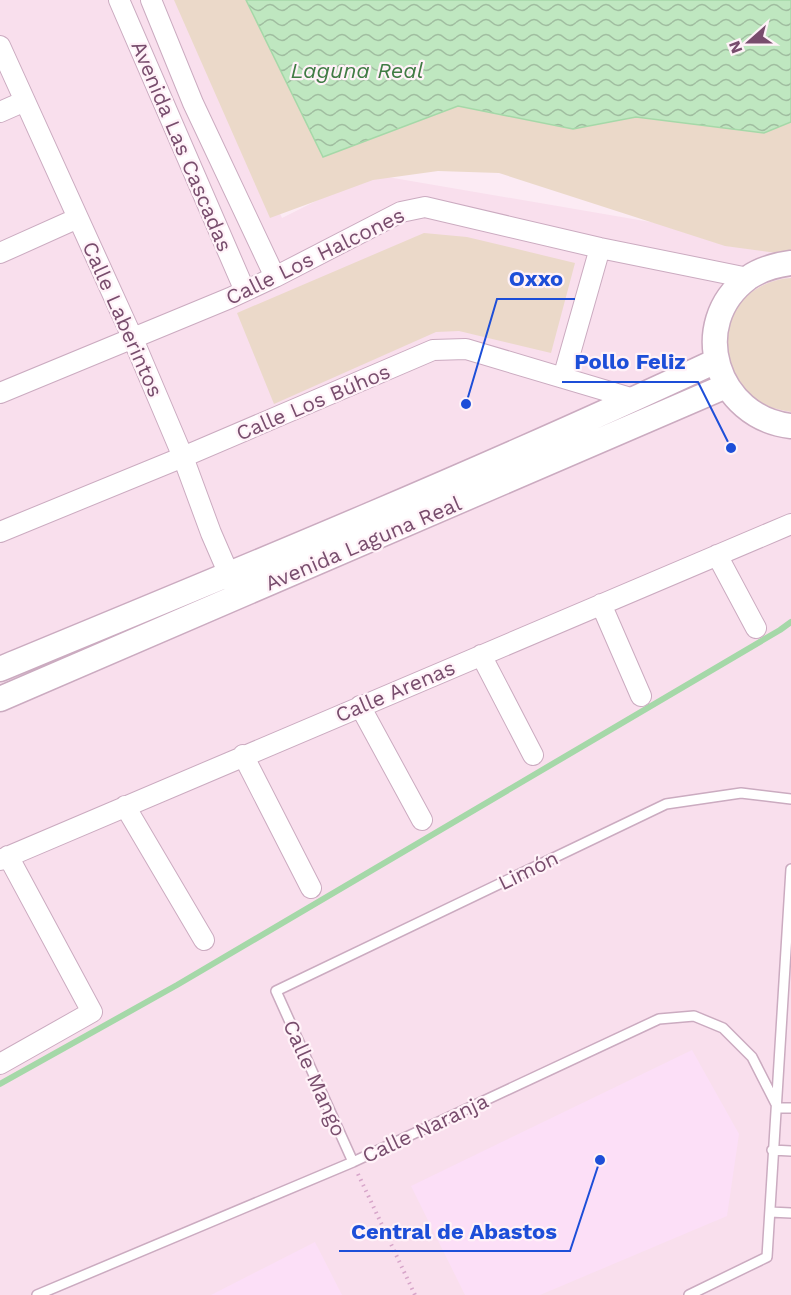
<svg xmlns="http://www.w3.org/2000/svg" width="791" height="1295" viewBox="0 0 791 1295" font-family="'Work Sans',sans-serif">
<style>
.residential{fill:#f9dfed}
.commercial{fill:#fcdff7}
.park{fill:#ebd9c9}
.water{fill:url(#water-waves);stroke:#a5d8a8;stroke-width:1.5}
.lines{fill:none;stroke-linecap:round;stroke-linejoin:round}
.stream{stroke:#a5d8a8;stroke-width:6}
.service-casing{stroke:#cbabc0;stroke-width:12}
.minor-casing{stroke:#cbabc0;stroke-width:22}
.tertiary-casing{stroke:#cbabc0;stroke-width:27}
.path{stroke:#d7a5c9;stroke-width:4;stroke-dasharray:1.5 4.5;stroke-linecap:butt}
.service{stroke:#fff;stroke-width:9}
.minor{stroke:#fff;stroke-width:20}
.tertiary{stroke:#fff;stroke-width:24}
.labels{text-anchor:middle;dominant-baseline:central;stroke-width:4.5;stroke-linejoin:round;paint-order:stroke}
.street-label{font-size:21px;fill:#784d6d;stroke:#fff2f8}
.water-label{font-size:22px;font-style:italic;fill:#407c44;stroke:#fff2f8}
.leader{fill:none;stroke:#1d4ed8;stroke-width:2}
.callout-dot{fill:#1d4ed8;stroke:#fff2f8;stroke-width:2}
.callout-label{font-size:22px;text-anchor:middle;font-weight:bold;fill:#1d4ed8;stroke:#fff2f8;stroke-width:4.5;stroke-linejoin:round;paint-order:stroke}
</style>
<defs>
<pattern id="water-waves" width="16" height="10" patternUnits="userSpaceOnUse" patternTransform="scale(1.5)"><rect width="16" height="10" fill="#bfe7c0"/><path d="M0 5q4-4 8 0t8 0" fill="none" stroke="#a0bda0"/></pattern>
</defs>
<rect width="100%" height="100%" fill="#fcebf4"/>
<path class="residential" d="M0 0H181L282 218 370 174 791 246V1295H0Z"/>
<path class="commercial" d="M692 1050 739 1134 727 1216 540 1295H465L411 1186Z
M315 1242 342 1295H211Z"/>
<path class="park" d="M174 0H791V255L725 246 499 173 438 171 373 180 270 218Z
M424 233 467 237 575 263 551 353 459 331 436 332 274 404 237 313Z
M791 278V412C777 409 764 407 752 398 744 393 737 382 732 373 711 328 742 281 791 278Z"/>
<path class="water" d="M246 0H791V122L764 133 636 117 573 129 458 106 323 157Z"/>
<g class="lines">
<path class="stream" d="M0 1084 177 985 780 630 791 622"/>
<g class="service-casing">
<path id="service" d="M772 1150 791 1151
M353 1162 276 991 666 804 741 793 791 799
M770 1212 791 1213
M37 1295 353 1162 659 1019 694 1016 723 1028 752 1057 778 1108H791
M689 1295 767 1257 791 869"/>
</g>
<g class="minor-casing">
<path id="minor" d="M119 0 245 291
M151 0 193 103 275 277
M0 46 133 339 183 457 211 533 234 586
M0 112 25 101
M0 253 78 218
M563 378 600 248
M0 393 230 298 275 277 401 212 425 207 600 248 748 278
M0 532 183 457 433 350 466 349 634 399
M717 555 756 628
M601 604 641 696
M481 655 533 755
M360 706 422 820
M243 755 311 888
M125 806 204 940
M0 860 791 524
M0 1064 92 1012 8 856"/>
</g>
<g class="tertiary-casing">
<path id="tertiary" d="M791 263C776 265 761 269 748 278 686 324 717 418 791 426
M0 669C240 570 481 471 716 361
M0 699 726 386"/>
</g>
<path class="path" d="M358 1174 415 1295"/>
<use href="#service" class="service"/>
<use href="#minor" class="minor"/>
<use href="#tertiary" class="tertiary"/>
</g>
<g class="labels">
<g class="street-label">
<text transform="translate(182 146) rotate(67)">Avenida Las Cascadas</text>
<text transform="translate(315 256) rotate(-26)">Calle Los Halcones</text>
<text transform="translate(123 319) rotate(66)">Calle Laberintos</text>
<text transform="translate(313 402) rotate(-23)">Calle Los Búhos</text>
<text transform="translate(363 543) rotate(-23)">Avenida Laguna Real</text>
<text transform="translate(395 691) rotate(-23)">Calle Arenas</text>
<text transform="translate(528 870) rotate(-26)">Limón</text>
<text transform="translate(315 1078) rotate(66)">Calle Mango</text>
<text transform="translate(425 1128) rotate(-25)">Calle Naranja</text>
</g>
<g class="water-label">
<text x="357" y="70">Laguna Real</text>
</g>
</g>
<path class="leader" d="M466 404L497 299H575M731 448L698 382H562M600 1160L570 1251H339"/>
<g class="callout-dot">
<circle cx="466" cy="404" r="6"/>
<circle cx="731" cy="448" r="6"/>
<circle cx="600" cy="1160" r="6"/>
</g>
<g class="callout-label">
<text x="536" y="286">Oxxo</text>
<text x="630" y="369">Pollo Feliz</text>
<text x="454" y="1239">Central de Abastos</text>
</g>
<g transform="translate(749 42) rotate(249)" stroke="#fff2f8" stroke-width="4.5" paint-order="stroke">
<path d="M0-4.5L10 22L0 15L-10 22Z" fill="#784d6d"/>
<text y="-9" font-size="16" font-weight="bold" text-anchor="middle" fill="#784d6d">N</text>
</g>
</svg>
